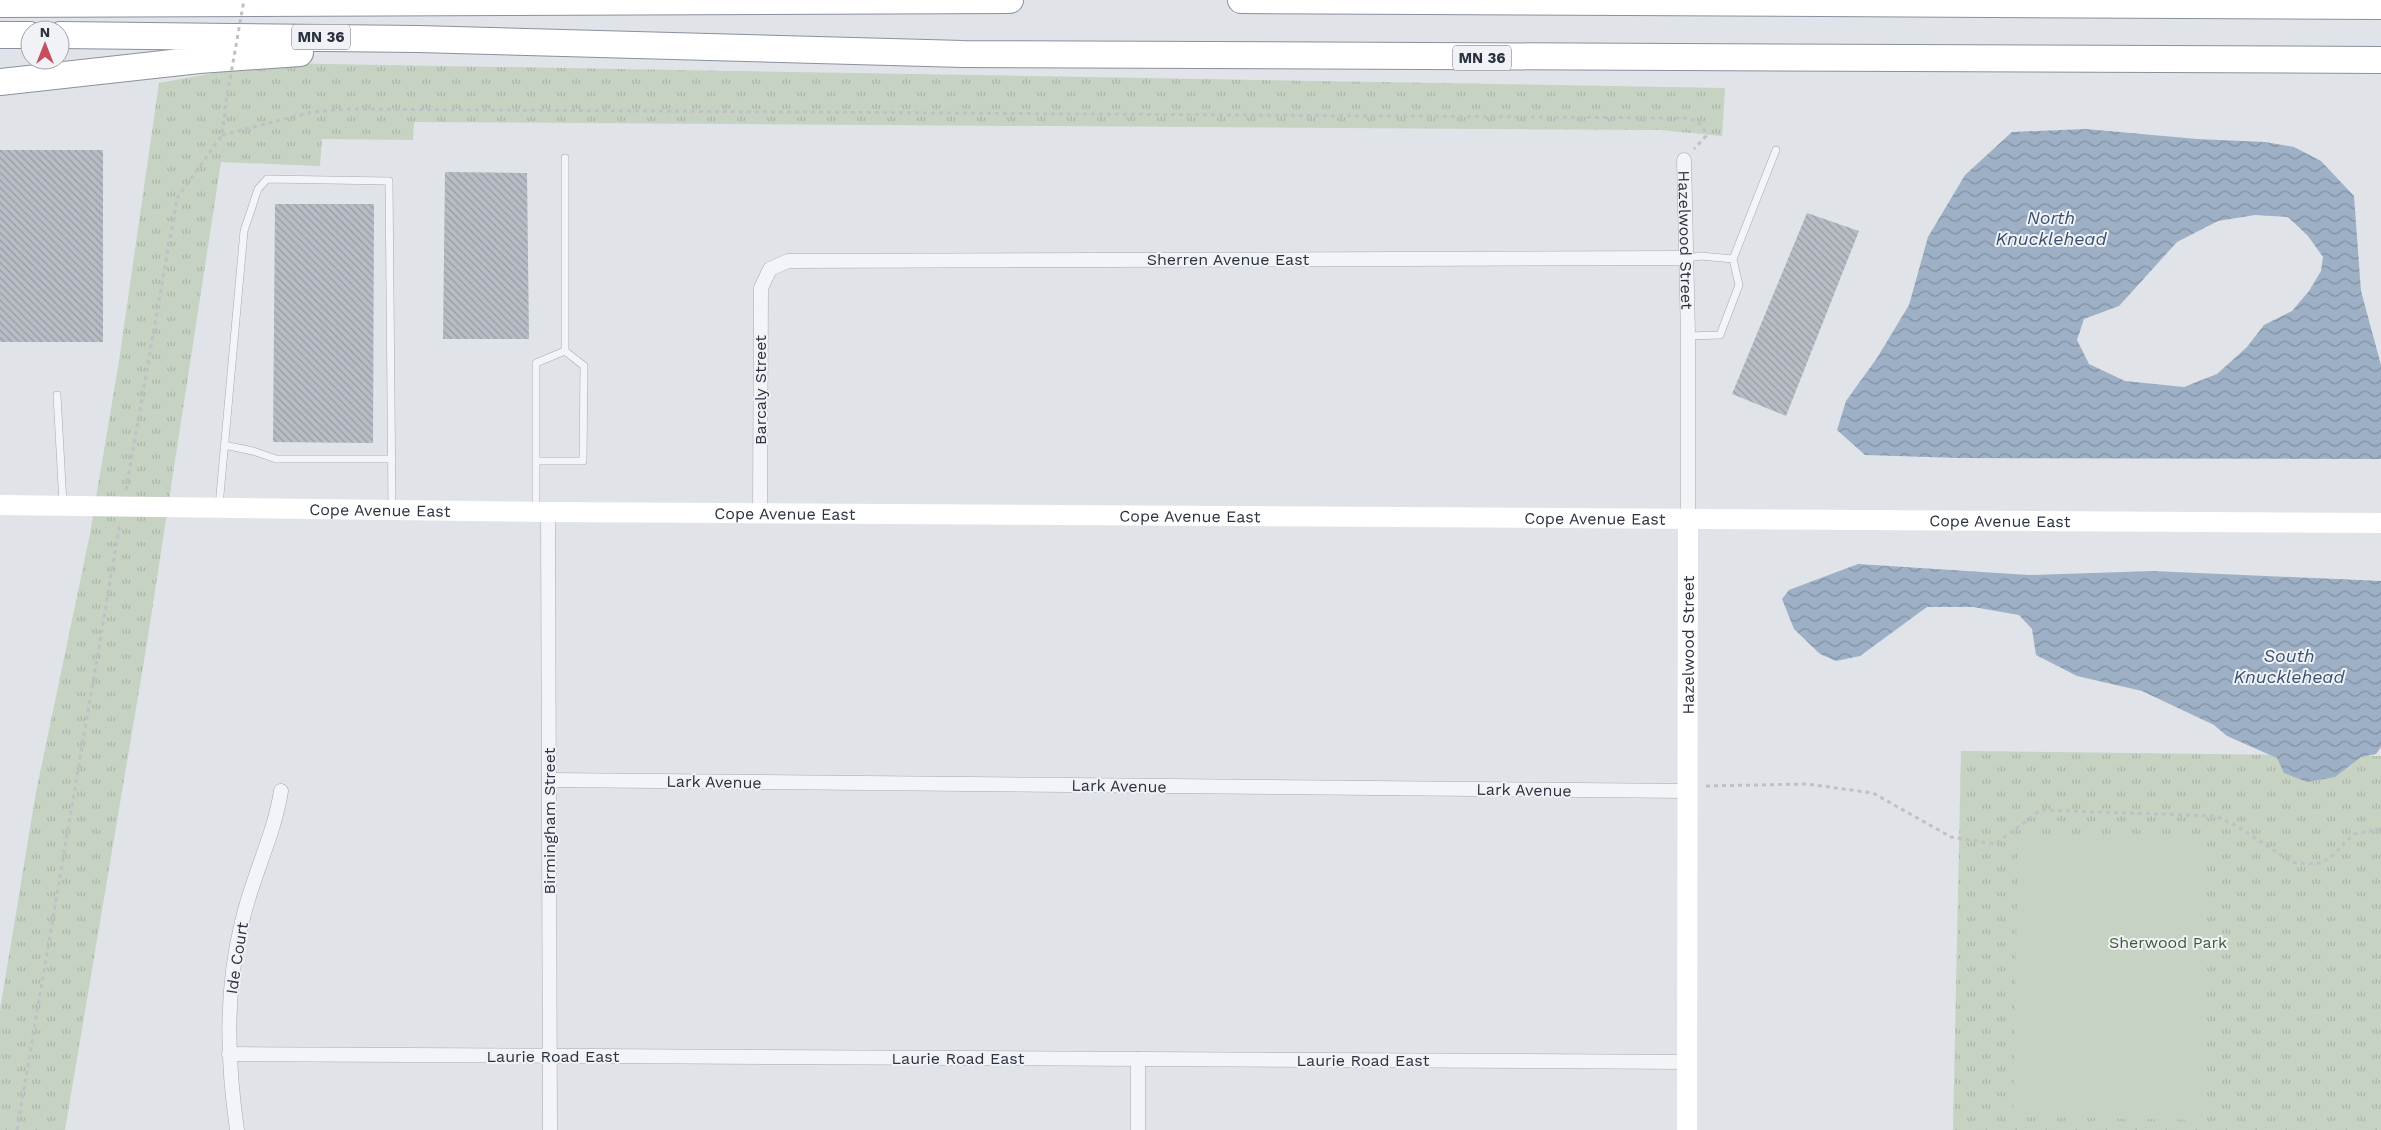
<svg xmlns="http://www.w3.org/2000/svg" width="2381" height="1130" viewBox="0 0 2381 1130" font-family="'Work Sans',sans-serif">
<style>
.grass{fill:url(#grass-tufts)}
.pitch{fill:#c6d2c2}
.water{fill:url(#water-waves);fill-rule:evenodd}
.building{fill:url(#building-back-hatch)}
.lines{fill:none;stroke-linecap:round;stroke-linejoin:round}
.lane-casing{stroke:#a6aab2;stroke-width:8}
.street-casing{stroke:#a6aab2;stroke-width:15}
.highway-casing{stroke:#89919e;stroke-width:28}
.path{stroke:#bfc1c7;stroke-width:3;stroke-dasharray:4 4;stroke-linecap:butt}
.lane{stroke:#f3f4f7;stroke-width:7}
.street{stroke:#f3f4f7;stroke-width:14}
.secondary{stroke:#fff;stroke-width:20}
.highway{stroke:#fff;stroke-width:26}
.path-bridge{stroke:#bfc1c7;stroke-width:3;stroke-dasharray:4 4;stroke-linecap:butt}
.labels{text-anchor:middle;dominant-baseline:central;stroke-width:4;stroke-linejoin:round;paint-order:stroke}
.shield{fill:#f0f2f6;stroke:#656b76;stroke-width:1}
.shield-label{font-size:15px;font-weight:bold;fill:#2a313f}
.street-label{font-size:16px;fill:#2a313f;stroke:#f0f2f6}
.park-label{font-size:16px;fill:#3e5a38;stroke:#f0f2f6}
.water-label{font-size:18px;font-style:italic;fill:#374f70;stroke:#f0f2f6}
</style>
<defs>
<pattern id="grass-tufts" width="24" height="20" patternUnits="userSpaceOnUse" patternTransform="scale(1.25)"><rect width="24" height="20" fill="#c6d2c2"/><path d="M3 7l-1-3M5 7V3M7 7l1-3M15 17l-1-3M17 17v-4M19 17l1-3" fill="none" stroke="#aab5a8"/></pattern>
<pattern id="water-waves" width="16" height="10" patternUnits="userSpaceOnUse" patternTransform="scale(1.25)"><rect width="16" height="10" fill="#9eb0c6"/><path d="M0 5q4-4 8 0t8 0" fill="none" stroke="#8190a2"/></pattern>
<pattern id="building-back-hatch" width="6" height="6" patternUnits="userSpaceOnUse" patternTransform="scale(1.25)"><rect width="6" height="6" fill="#b8bdc5"/><path d="M-1 5l2 2M0 0l6 6M5-1l2 2" fill="none" stroke="#969aa1"/></pattern>
</defs>
<rect width="100%" height="100%" fill="#e0e3e8"/>
<path class="grass" d="M269 63 1725 88 1722 136 1660 130 414 122 413 140 322 139 320 166 221 162 147 643 65 1130H0V1010L36 792 90 534 119 361 159 83Z
M1961 751 2381 756V1130H1953Z"/>
<path class="pitch" d="M2018 839 2203 841 2201 1120 2013 1117Z"/>
<path class="water" d="M2086 129 2197 139 2265 142 2294 147 2321 161 2354 196 2361 291 2381 365V459L1959 458 1865 455 1837 430 1846 401 1877 358 1909 305 1928 237 1965 175 2012 132ZM2255 215 2288 217 2308 236 2323 257 2321 271 2309 291 2292 311 2264 325 2247 347 2217 374 2184 387 2125 381 2089 364 2077 340 2084 319 2119 306 2177 242 2218 221Z
M1858 564 2029 575 2153 571 2381 581V747L2376 754 2361 757 2335 777 2307 782 2284 773 2277 758 2227 736 2214 725 2142 691 2077 676 2036 655 2032 629 2019 615 1973 607H1927L1860 656 1836 661 1820 654 1794 629 1782 599 1789 590Z"/>
<path class="building" d="M0 150H103V342H0Z
M445 172 527 173 529 339H443Z
M275 204H374L373 443 273 442Z
M1807 213 1859 231 1786 416 1732 394Z"/>
<g class="lines">
<g class="lane-casing">
<path id="lane" d="M565 158V351
M1687 258 1701 256 1733 259
M1688 336 1720 335 1739 285 1733 259 1776 150
M57 395 63 504
M224 445 253 451 276 459H392
M537 461H583L584 366 565 351
M219 506 244 231 258 189 267 179 389 181 392 509
M536 511V363L565 351"/>
</g>
<g class="street-casing">
<g id="street">
<path id="s1" d="M1684 160 1688 336V520"/>
<path d="M548 512 550 1130"/>
<path d="M760 513 761 288 770 269 788 261 1687 258"/>
<path d="M549 780 1688 791"/>
<path d="M229 1054 1687 1062"/>
<path d="M1138 1059V1130"/>
<path d="M237 1130C227 1060 225 991 242 922 252 877 274 836 281 791"/>
</g>
</g>
<g class="highway-casing">
<path id="highway" d="M1241 0 2381 6
M0 4 1010 0
M0 35H30
M60 35 418 39 963 54 2381 60
M0 82 199 60 300 53"/>
</g>
<path class="path" d="M222 135 312 112 345 109 1684 118C1697 120 1703 122 1706 136L1694 149
M126 490 177 198 222 135 226 102
M1706 786 1807 784 1873 793 1951 837 1995 844 2041 810 2216 816 2237 826 2292 862 2307 864 2322 863 2333 855 2354 834 2381 829
M17 1130 120 523"/>
<use href="#lane" class="lane"/>
<use href="#street" class="street"/>
<g class="secondary">
<path id="s2" d="M0 505 548 512 2381 523"/>
<path id="s3" d="M1687 1130 1688 520"/>
</g>
<use href="#highway" class="highway"/>
<path class="path-bridge" d="M226 102 244 0"/>
</g>
<g class="labels">
<g class="shield">
<rect x="292" y="24.5" width="58" height="25" rx="4"/>
<rect x="1453" y="45.5" width="58" height="25" rx="4"/>
</g>
<g class="shield-label">
<text x="321" y="37">MN 36</text>
<text x="1482" y="58">MN 36</text>
</g>
<g class="street-label">
<text stroke="none"><textPath href="#s1" startOffset="80">Hazelwood Street</textPath></text>
<text x="1228" y="259">Sherren Avenue East</text>
<text transform="translate(760 390) rotate(-90)">Barcaly Street</text>
<text stroke="none"><textPath href="#s2" startOffset="380">Cope Avenue East</textPath></text>
<text stroke="none"><textPath href="#s2" startOffset="785">Cope Avenue East</textPath></text>
<text stroke="none"><textPath href="#s2" startOffset="1190">Cope Avenue East</textPath></text>
<text stroke="none"><textPath href="#s2" startOffset="1595">Cope Avenue East</textPath></text>
<text stroke="none"><textPath href="#s2" startOffset="2000">Cope Avenue East</textPath></text>
<text stroke="none"><textPath href="#s3" startOffset="485">Hazelwood Street</textPath></text>
<text transform="translate(714 782) rotate(1)">Lark Avenue</text>
<text transform="translate(1119 786) rotate(1)">Lark Avenue</text>
<text transform="translate(1524 790) rotate(1)">Lark Avenue</text>
<text transform="translate(549 821) rotate(-90)">Birmingham Street</text>
<text transform="translate(237 958) rotate(-81)">Ide Court</text>
<text x="553" y="1056">Laurie Road East</text>
<text x="958" y="1058">Laurie Road East</text>
<text x="1363" y="1060">Laurie Road East</text>
</g>
<g class="park-label">
<text x="2168" y="942">Sherwood Park</text>
</g>
<g class="water-label">
<text x="2051" y="217">North<tspan x="2051" dy="21">Knucklehead</tspan></text>
<text x="2289" y="655">South<tspan x="2289" dy="21">Knucklehead</tspan></text>
</g>
</g>
<g transform="translate(45 45)"><circle r="24" fill="#f0f2f6" stroke="#a1a5ad"/>
<path d="M0-4L9 19L0 12L-9 19Z" fill="#c54d5d"/>
<text y="-8" font-size="14" font-weight="bold" text-anchor="middle" fill="#2a313f">N</text>
</g>
</svg>
